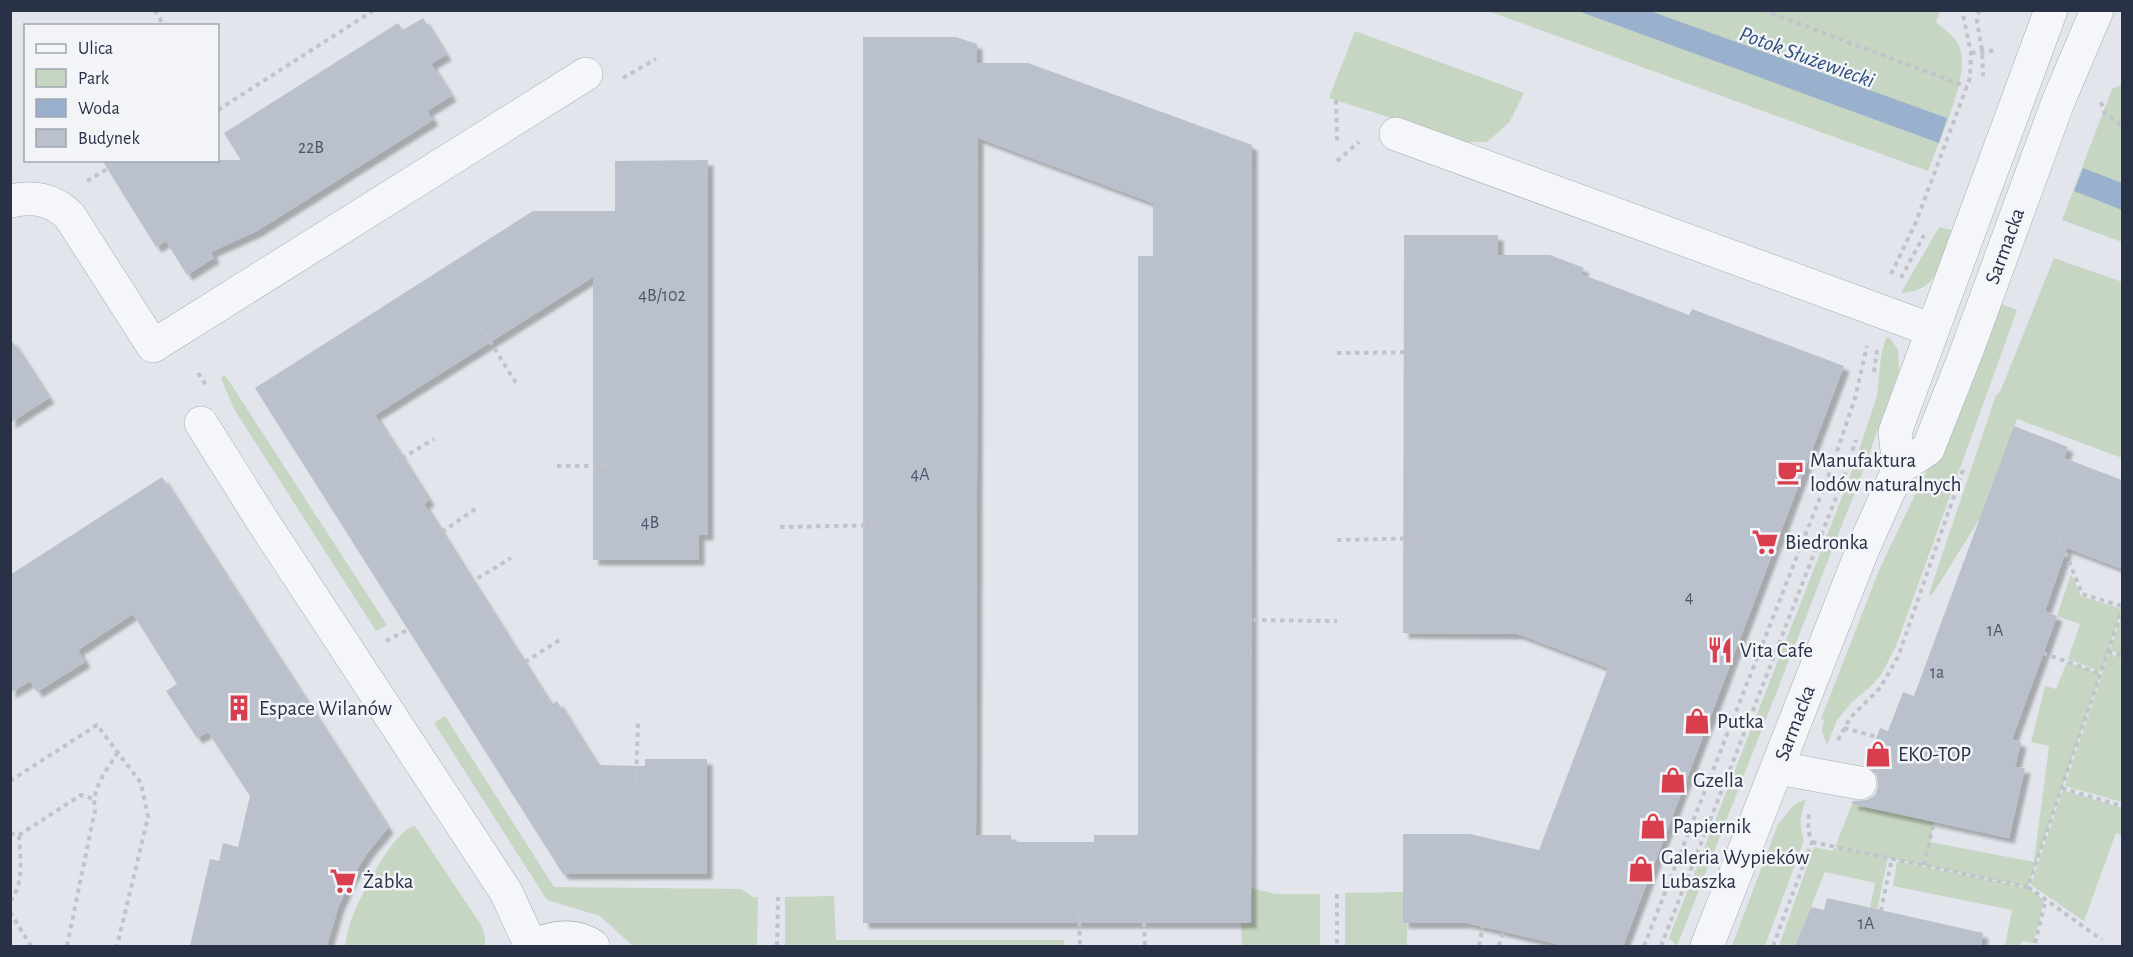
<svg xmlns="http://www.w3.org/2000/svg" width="2133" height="957" viewBox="0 0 2133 957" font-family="'Alegreya Sans',sans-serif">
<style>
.green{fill:#c6d6c2}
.water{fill:#9ab1ce}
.building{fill:#bbc1cc;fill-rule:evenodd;filter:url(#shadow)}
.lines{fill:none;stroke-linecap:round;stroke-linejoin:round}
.minor-casing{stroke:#a6abb6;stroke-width:34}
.path{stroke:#c0c3ca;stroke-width:4;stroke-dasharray:4.5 4.5;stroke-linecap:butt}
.minor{stroke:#f5f6f9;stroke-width:33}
.labels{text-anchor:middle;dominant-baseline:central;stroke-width:5;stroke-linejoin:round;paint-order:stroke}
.number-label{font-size:18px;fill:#4d5567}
.street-label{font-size:21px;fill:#283145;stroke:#f2f4f8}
.poi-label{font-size:21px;fill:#283145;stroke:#f2f4f8;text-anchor:start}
.water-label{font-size:22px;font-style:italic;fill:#2f4e7c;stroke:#f2f4f8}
</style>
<defs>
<filter id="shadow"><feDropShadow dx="5.5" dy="5.5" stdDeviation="1.5" flood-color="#0004"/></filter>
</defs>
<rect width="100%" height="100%" fill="#e2e5eb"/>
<path class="green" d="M1488 11H1940L1936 22C1943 29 1956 37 1959 46 1972 73 1938 143 1928 171Z
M1355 31 1524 93 1509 123 1487 142H1459L1401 121 1329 98Z
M2122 85V242L2062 220 2112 89Z
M1939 227 1951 230C1941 260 1940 291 1901 293Z
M2054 258 2122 282V458L2017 419 1982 515 1932 595 1929 594 1996 395 2000 392Z
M2001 304 2017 310 1896 646 1881 675 1871 686 1852 702 1837 720 1827 745 1822 731 1824 720 1821 719 1880 568 1946 430Z
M1886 337 1890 338 1898 350 1899 371 1860 479 1677 946 1669 938 1850 477 1877 396 1881 356Z
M225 375 387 625 376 631 234 409 221 378Z
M2071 574 2081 596 2122 609 2102 672 2068 659 2080 624 2057 616Z
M2122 615V655L2110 650Z
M2109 653 2122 658V802L2065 786Z
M2067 662 2101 674 2028 887 1888 858 1875 919 1868 918 1875 883 1825 872 1795 946H1779L1814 847 1833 851 1834 848 1857 852 1835 847 1852 804 1934 822 1930 842 2034 862 2049 746 2031 742 2045 686 2056 689Z
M445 716 554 887 741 889 753 897H758L757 946H633L600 916 547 900 434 723Z
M2063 790 2122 808V835L2116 833 2084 921 2031 885Z
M1806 799C1801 813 1798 826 1804 840L1765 946H1732L1778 824 1794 805Z
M415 826 481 925 485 936V946H345C347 939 347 931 350 924 358 901 392 830 415 826Z
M1897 861 2028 888 2044 900 2034 943 2022 941 2020 946H2005L2012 910 1893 886Z
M1251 888 1275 894H1320V946H1242L1241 923H1251Z
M1403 892V923H1407V946H1345V893Z
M834 896 836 940H1064L1065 946H785V897Z"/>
<path class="water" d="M1578 11H1650L1947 118 1939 143Z
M2083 168 2122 183V210L2074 191Z"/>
<path class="building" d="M423 18 446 55 431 64 451 96 427 111 433 120 257 231 211 252 214 258 187 275 166 241 156 247 102 160H241L224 133 398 23 403 30Z
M863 37H956L977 44V63H1028L1252 145 1251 923H863ZM978 138 1153 203V256H1138V835H1094V842H1011V835H976Z
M708 160V535H699V560H593V277L375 415 429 500 424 504 463 566 551 705 557 701 597 765 645 766V759H707V874H563L255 388 533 211H615V161Z
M1404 235H1498V255H1550L1584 268 1581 274 1689 315 1692 309 1844 366 1623 946H1565L1467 923H1403V834H1470L1539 850 1608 668 1518 634 1403 633Z
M10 338 49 398 10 423Z
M2014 426 2068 447 2064 458 2122 480V569L2067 548 2045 611 2057 616 2012 739 2021 742 2015 767 2025 768 2009 838 1852 804 1853 801 1867 800 1875 795 1878 787 1877 776 1873 769 1866 766 1880 728 1888 731 1903 692 1914 696Z
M162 477 388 828 368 852 351 879 338 908 327 946H190L210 859 219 861 223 843 238 847 250 796 208 732 197 738 166 691 177 684 133 614 78 650 85 662 37 692 30 681 10 693V575Z
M1827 898 1983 933 1981 946H1795L1811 907 1824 910Z"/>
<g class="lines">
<g class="minor-casing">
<path id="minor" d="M1396 134 1932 330
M10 201C34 196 51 199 69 215L153 346 586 74
M201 423 260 517 506 892 531 946
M1899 468 1928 449 1966 353 2058 102 2097 10
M1778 768 1860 783
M531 946C550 938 574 932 593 946
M1707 946 1862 551 1899 468 1895 432 2051 10"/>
</g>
<path class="path" d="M155 10 164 26
M1763 10 1967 87
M1979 10 1977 21 1982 50 1983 76
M1971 53 1997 50
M623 78 656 59
M1336 100 1337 141
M2101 102 2104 112 2122 126
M218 110 374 10
M1337 161 1359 142
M87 181 107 169
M1891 274 1916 222 1970 78 1971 53 1962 10
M1901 278 1924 235
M475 318 518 386
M1337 353 1434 352
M1874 372 1877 350
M198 373 206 385
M394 463 434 439
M557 466H629
M780 527 886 525
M442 532 478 507
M2059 536 2082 594 2122 606
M1337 540 1433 538
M470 583 511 558
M1244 620 1337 621
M386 641 407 630
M2108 651 2122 656
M2043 653 2101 674
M525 662 561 639
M1844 728 1877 737
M1838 740 1850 718 1880 688 1898 657 1964 467
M10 781 97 725 141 783 148 817 117 946
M636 782 638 722
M2062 788 2122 806
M10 833 19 835 81 795 93 799
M1812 842 2028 887 2122 610
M1924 865 1934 822
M2028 887 2102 940
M1337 894V946
M10 901C25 883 20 857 19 835
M10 912 31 946
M1079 913 1080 946
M1879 920 1892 858
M1144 923 1145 946
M2035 943 2046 899
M67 946 95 810C91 788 107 770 118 752
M777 946 778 897
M1479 946 1484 920
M1499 946 1503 932
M1644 946 1830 472 1855 398 1867 346
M1661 946 1844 477 1856 440
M1773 946 1812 842 1808 830 1809 811"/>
<use href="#minor" class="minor"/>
</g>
<defs>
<g id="cafe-bare" transform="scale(2.07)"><path d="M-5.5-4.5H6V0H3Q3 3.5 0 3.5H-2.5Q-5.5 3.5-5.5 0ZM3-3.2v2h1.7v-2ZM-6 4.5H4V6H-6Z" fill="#d93e4e" stroke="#f2f4f8" stroke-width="2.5" paint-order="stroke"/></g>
<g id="supermarket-bare" transform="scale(2.07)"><path d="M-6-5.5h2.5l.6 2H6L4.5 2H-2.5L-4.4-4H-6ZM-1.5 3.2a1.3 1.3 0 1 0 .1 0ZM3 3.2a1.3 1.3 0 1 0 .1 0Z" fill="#d93e4e" stroke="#f2f4f8" stroke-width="2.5" paint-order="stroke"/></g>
<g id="restaurant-bare" transform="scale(2.07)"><path d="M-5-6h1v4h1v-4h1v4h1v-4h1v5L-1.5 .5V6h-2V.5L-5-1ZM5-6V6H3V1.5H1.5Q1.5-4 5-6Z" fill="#d93e4e" stroke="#f2f4f8" stroke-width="2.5" paint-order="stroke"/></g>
<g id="building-bare" transform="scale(2.07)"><path d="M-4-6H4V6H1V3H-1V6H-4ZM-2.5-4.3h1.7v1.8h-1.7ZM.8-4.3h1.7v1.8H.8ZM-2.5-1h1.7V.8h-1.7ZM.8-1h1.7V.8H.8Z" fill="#d93e4e" stroke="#f2f4f8" stroke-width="2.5" paint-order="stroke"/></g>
<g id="shop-bare" transform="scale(2.07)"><path d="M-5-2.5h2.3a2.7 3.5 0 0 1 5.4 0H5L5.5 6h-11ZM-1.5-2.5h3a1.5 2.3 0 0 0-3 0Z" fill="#d93e4e" stroke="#f2f4f8" stroke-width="2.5" paint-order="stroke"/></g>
</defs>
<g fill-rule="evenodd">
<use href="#cafe-bare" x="1790" y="472"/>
<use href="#supermarket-bare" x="1765" y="542"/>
<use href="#restaurant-bare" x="1720" y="650"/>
<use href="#building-bare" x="239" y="708"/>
<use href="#shop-bare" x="1697" y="721"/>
<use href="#shop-bare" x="1878" y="754"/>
<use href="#shop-bare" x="1673" y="780"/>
<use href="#shop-bare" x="1653" y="826"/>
<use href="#shop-bare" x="1641" y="869"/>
<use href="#supermarket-bare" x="343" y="881"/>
</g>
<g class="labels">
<g class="number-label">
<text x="311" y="148">22B</text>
<text x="662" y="296">4B/102</text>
<text x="920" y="475">4A</text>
<text x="650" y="523">4B</text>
<text x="1689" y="598">4</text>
<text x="1995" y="631">1A</text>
<text x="1937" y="673">1a</text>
<text x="1866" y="924">1A</text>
</g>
<g class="street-label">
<text transform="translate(2005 246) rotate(-70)">Sarmacka</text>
<text transform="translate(1795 723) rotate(-69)">Sarmacka</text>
</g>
<g class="poi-label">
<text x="1810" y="460">Manufaktura<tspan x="1810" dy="24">lodów naturalnych</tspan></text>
<text x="1785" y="542">Biedronka</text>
<text x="1740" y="650">Vita Cafe</text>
<text x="259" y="708">Espace Wilanów</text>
<text x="1717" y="721">Putka</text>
<text x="1898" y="754">EKO-TOP</text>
<text x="1693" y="780">Gzella</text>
<text x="1673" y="826">Papiernik</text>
<text x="1661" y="857">Galeria Wypieków<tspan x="1661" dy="24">Lubaszka</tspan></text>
<text x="363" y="881">Żabka</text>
</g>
<g class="water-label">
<text transform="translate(1807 57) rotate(20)">Potok Służewiecki</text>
</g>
</g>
<rect width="2133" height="957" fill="none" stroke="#283145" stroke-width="24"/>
<rect x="24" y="24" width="195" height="138" fill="#f2f4f8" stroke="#a1a6b0" stroke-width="1.5"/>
<rect x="36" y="44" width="30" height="9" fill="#f5f6f9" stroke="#a1a6b0" stroke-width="1.5"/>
<text x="78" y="54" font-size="18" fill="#283145">Ulica</text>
<rect x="36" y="69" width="30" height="18" fill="#c6d6c2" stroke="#a1a6b0" stroke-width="1.5"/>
<text x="78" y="84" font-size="18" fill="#283145">Park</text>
<rect x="36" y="99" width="30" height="18" fill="#9ab1ce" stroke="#a1a6b0" stroke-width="1.5"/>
<text x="78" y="114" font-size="18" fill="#283145">Woda</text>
<rect x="36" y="129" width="30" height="18" fill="#bbc1cc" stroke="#a1a6b0" stroke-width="1.5"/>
<text x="78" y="144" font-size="18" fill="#283145">Budynek</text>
</svg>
